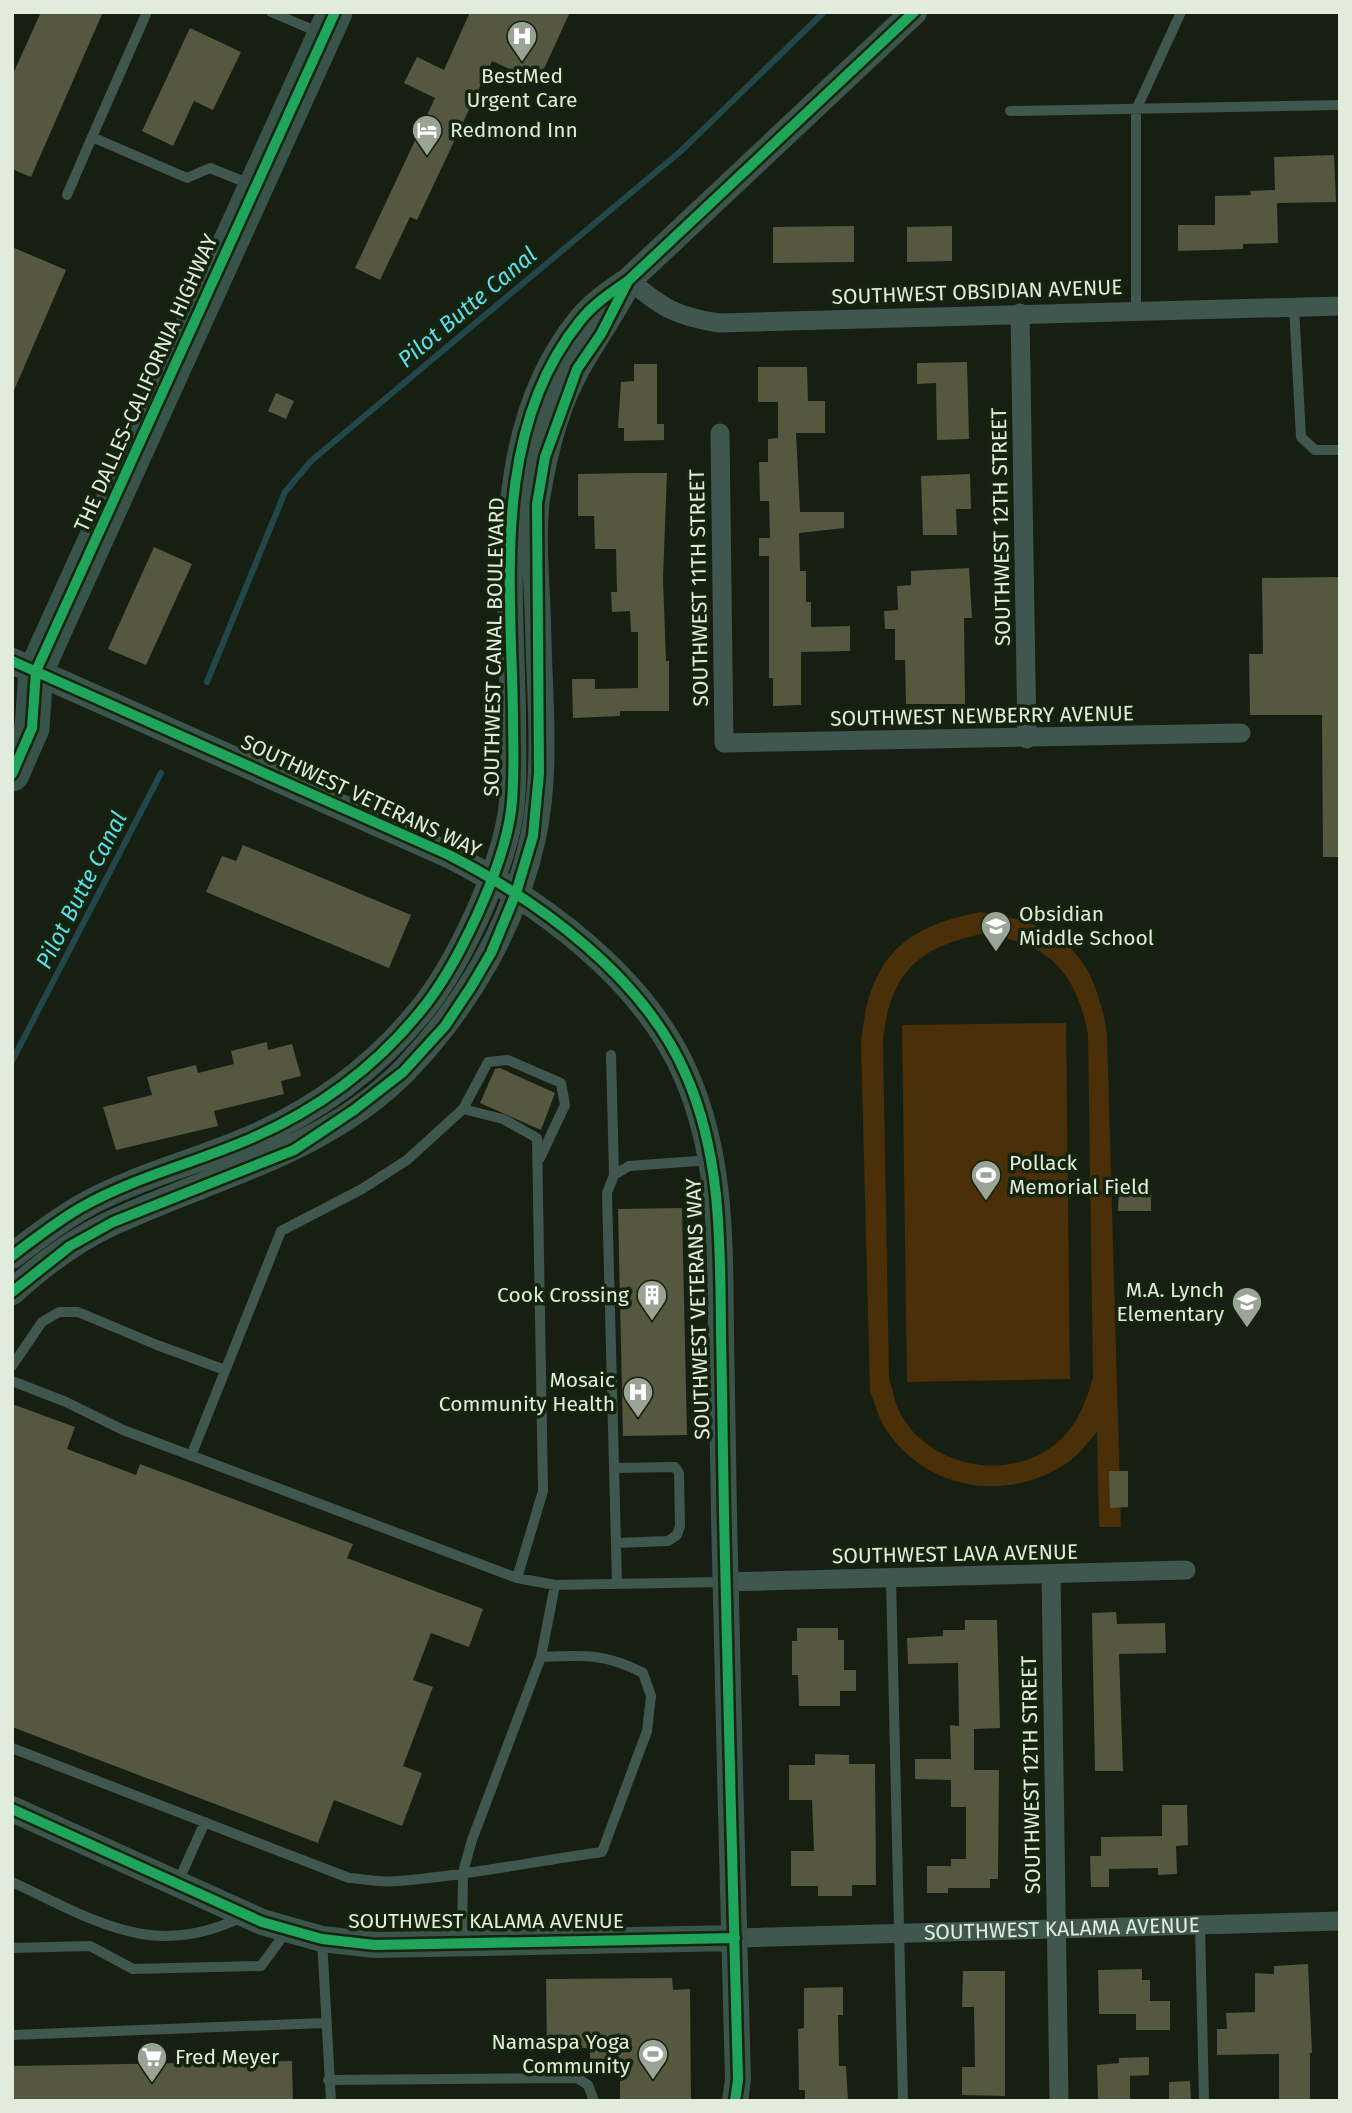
<svg xmlns="http://www.w3.org/2000/svg" width="1352" height="2113" viewBox="0 0 1352 2113" font-family="'Fira Sans',sans-serif">
<style>
.green{fill:#4b2f08;fill-rule:evenodd}
.lines{fill:none;stroke-linecap:round;stroke-linejoin:round}
.stream{stroke:#22474a;stroke-width:6}
.building{fill:#55573f}
.lane{stroke:#40574f;stroke-width:10}
.street{stroke:#40574f;stroke-width:19}
.secondary{stroke:#3c554c;stroke-width:26}
.highway{stroke:#37534a;stroke-width:35}
.cycleway-casing{stroke:#14240d;stroke-width:15}
.cycleway{stroke:#20a55d;stroke-width:10}
.labels{text-anchor:middle;dominant-baseline:central;stroke-width:7;stroke-linejoin:round;paint-order:stroke}
.poi-label{font-size:21px;fill:#e1ecdd;stroke:#14240d;text-anchor:start}
.street-label{font-size:21px;fill:#e1ecdd;stroke:#14240d}
.water-label{font-size:23px;font-style:italic;fill:#5cdeef;stroke:#14240d}
</style>
<rect width="100%" height="100%" fill="#161f12"/>
<path class="green" d="M980 912C1061 923 1094 953 1107 1034L1121 1527H1099L1097 1432C1088 1442 1078 1456 1067 1463 1007 1503 928 1491 887 1431 879 1420 875 1404 870 1391L861 1043C869 961 899 928 980 912ZM982 934C1047 942 1076 970 1088 1035L1093 1377C1087 1398 1081 1417 1066 1434 1020 1486 927 1471 898 1409 894 1399 892 1388 889 1378L883 1042C889 975 916 947 982 934Z
M1066 1023 1070 1379 907 1382 902 1025Z"/>
<g class="lines">
<path class="stream" d="M207 682 285 492 311 461 681 151 824 12
M12 1061 161 773"/>
</g>
<path class="building" d="M41 12H103L31 177 12 169V76Z
M470 12H570L538 82 492 61 417 220 410 217 380 280 355 268 435 98 404 83 417 57 444 70Z
M190 28 241 52 213 110 194 101 173 146 142 131Z
M1334 155 1336 202 1277 203 1278 243 1243 244V249L1178 251V225H1215V196L1251 195 1250 191 1275 190 1274 157Z
M854 226V262L773 263V227Z
M952 226V261L907 262V227Z
M12 247 66 270 12 395Z
M967 362 969 439 937 440 936 383 917 384V363Z
M634 364H657V424H664V440L624 441V428H618L621 382 634 381Z
M758 367H807L808 401H825V433H796L800 512H844V528L799 533 800 571H806V602H811V627L850 626V651L801 652V705L773 706V678H769V556H759V538H770L769 501H760L759 462H768V439L778 438V402H758Z
M276 393 294 401 286 419 268 411Z
M636 473H667L663 579 666 661H669V711H620V716L573 718 572 679H595V689L638 688V632H631L630 611 612 612 611 592H617L616 549H595L594 516H578V474Z
M970 474 971 509H956L957 535H923L921 476Z
M154 547 192 564 146 665 108 649Z
M969 568 972 618H964L965 704H906L905 660H895V629H885L884 611 898 610 897 586 911 585V571Z
M1340 577V857H1323L1322 715H1250L1249 654H1263L1262 578Z
M243 845 411 915 389 968 206 892 222 856 236 861Z
M267 1042 268 1050 292 1044 301 1076 281 1081 284 1094 214 1111 218 1126 116 1150 103 1107 152 1095 147 1077 196 1065 198 1073 234 1064 231 1051Z
M500 1068 555 1093 541 1130 480 1103 495 1069Z
M1119 1188H1151V1211H1118Z
M682 1208 687 1435 623 1436 618 1209Z
M12 1404 75 1427 67 1449 136 1475 140 1464 353 1544 347 1558 483 1609 469 1647 431 1633 413 1680 433 1687 403 1766 422 1773 402 1826 334 1800 318 1843 12 1727Z
M1109 1471H1128V1507L1110 1508Z
M1116 1612 1117 1624 1165 1623 1166 1653 1119 1654 1123 1771H1095L1092 1613Z
M965 1620H997L1000 1728 974 1729V1770H999L998 1879H990V1888H948V1893H927V1866H951V1859H966V1807H951V1780L915 1779V1759H951L950 1725 959 1726 958 1663 908 1664 907 1638 943 1636V1630H965Z
M797 1628H838V1640H844V1670H856V1691H840V1706H799L798 1675H792V1641H797Z
M815 1754 849 1755V1764H875L876 1885H852V1896H818V1886H791V1851H814L812 1800H789V1765H815Z
M1162 1805H1187L1188 1845 1176 1846 1177 1874 1158 1875V1868L1109 1869V1887H1091L1090 1856H1101V1837L1162 1836Z
M1308 1964 1312 2053H1310V2101H1279V2054L1217 2055V2029H1227L1226 2013 1255 2012V1973L1274 1974V1966Z
M1142 1969V1980H1150V2001H1170V2030H1136V2014H1099L1098 1970Z
M963 1971H1005V2096L962 2095V2067H975L974 2007H962Z
M672 1978 673 1990 690 1989 691 2101H620V2071L590 2072V2048H547L546 1979Z
M843 1987V2015H838L839 2066H846L848 2101H805V2090H799L798 2029 804 2028V1988Z
M1149 2057V2075L1130 2076V2101H1098L1097 2065 1119 2063V2058Z
M292 2061 293 2101H12V2066Z
M1190 2081 1191 2101H1169V2082Z"/>
<g class="lines">
<path class="lane" d="M147 12 92 137 187 178 210 168 250 184
M271 12 318 32
M1010 111 1340 105
M67 195 92 137
M1294 307 1301 437 1315 450H1340
M1136 311V110L1181 12
M611 1055 614 1175
M463 1109 488 1062 508 1060 561 1083 565 1105 540 1158
M12 1366 42 1322 59 1312H78L157 1345 225 1370
M12 1381 66 1402 123 1430 517 1578 555 1585 724 1582
M191 1456 281 1231 362 1189 407 1160 463 1109 503 1119 537 1138 543 1491 517 1578
M614 1468 675 1467 679 1473 680 1526 677 1535 668 1541 616 1543
M891 1579 903 2101
M617 1584 607 1193 614 1175 629 1166 711 1160
M541 1657 555 1585
M12 1748 349 1878C365 1879 382 1883 398 1881 466 1876 534 1861 602 1852L647 1731 651 1696 643 1673C606 1653 582 1655 541 1657L472 1840 463 1872 462 1942
M12 1882C95 1920 152 1961 242 1917
M178 1882 205 1822
M1200 1926 1204 2101
M322 1939 331 2101
M12 1948 90 1946 133 1969 261 1966 286 1932
M12 2035 324 2023
M328 2080 577 2078 588 2085 594 2101"/>
<g class="street">
<path d="M629 280C661 307 677 317 719 323L1340 306"/>
<path d="M1020 313 1027 739"/>
<path d="M720 433 724 743 1241 733"/>
<path d="M1051 1575 1059 2101"/>
<path d="M725 1582 1186 1570"/>
<path id="s1" d="M735 1938 1340 1921"/>
</g>
<path class="secondary" d="M12 661 449 855C540 902 644 977 686 1075 722 1157 720 1245 721 1333 722 1393 723 1454 724 1514 727 1703 734 1891 738 2080L735 2101
M12 1256C34 1239 56 1222 80 1208 134 1177 195 1163 252 1138 316 1110 374 1068 419 1013 457 968 503 869 511 811 515 780 513 747 513 715 511 584 491 431 580 321 593 304 612 292 629 280L914 12
M12 1292C43 1264 76 1239 114 1222 215 1175 325 1152 406 1069 467 1005 514 925 533 838 548 769 539 692 538 623 537 583 532 539 537 499 544 455 555 408 577 369 593 340 612 314 627 285
M12 1809 262 1922 322 1939 375 1945 735 1938"/>
<path class="highway" d="M12 774 32 728 36 671 335 12"/>
<g class="cycleway-casing">
<path id="cycleway" d="M12 661 449 855C540 902 644 977 686 1075 722 1157 720 1245 721 1333 722 1393 723 1454 724 1514 727 1703 734 1891 738 2080L735 2101
M12 774 32 728 36 671 335 12
M12 1256C34 1239 56 1222 80 1208 134 1177 195 1163 252 1138 316 1110 374 1068 419 1013 457 968 503 869 511 811 515 780 513 747 513 715 511 584 491 431 580 321 593 304 612 292 629 280L914 12
M12 1292 70 1246 113 1222 294 1150 354 1110 403 1072 445 1026 471 987 491 953 516 893 533 836 539 773 537 504 545 457 577 369 601 334 627 283
M12 1809 262 1922 322 1939 375 1945 735 1938"/>
</g>
<use href="#cycleway" class="cycleway"/>
</g>
<defs>
<g id="hospital-pin" transform="scale(1.575)"><path d="M0 17L-7.5 6A9.5 9.5 0 1 1 7.5 6Z" fill="#9aa496" stroke="#14240d"/><path d="M-5-5h3v3.5h4V-5h3V5h-3V1.5h-4V5h-3Z" fill="#fff"/></g>
<g id="hotel-pin" transform="scale(1.575)"><path d="M0 17L-7.5 6A9.5 9.5 0 1 1 7.5 6Z" fill="#9aa496" stroke="#14240d"/><path d="M-6-4.5h1.5V1H6V5H4.5V3h-9V5H-6ZM-4 0a1.8 1.8 0 1 1 3.6 0ZM.5 0V-2.5h3Q6-2.5 6 0Z" fill="#fff"/></g>
<g id="school-pin" transform="scale(1.575)"><path d="M0 17L-7.5 6A9.5 9.5 0 1 1 7.5 6Z" fill="#9aa496" stroke="#14240d"/><path d="M0-5L7-2L0 1L-7-2ZM-4 1L0 2.5L4 1V4Q0 6-4 4Z" fill="#fff"/></g>
<g id="stadium-pin" transform="scale(1.575)"><path d="M0 17L-7.5 6A9.5 9.5 0 1 1 7.5 6Z" fill="#9aa496" stroke="#14240d"/><path d="M0-5a6.5 5 0 1 0 0 10a6.5 5 0 1 0 0-10ZM-3.5-1.8h7v3.6h-7Z" fill="#fff"/></g>
<g id="building-pin" transform="scale(1.575)"><path d="M0 17L-7.5 6A9.5 9.5 0 1 1 7.5 6Z" fill="#9aa496" stroke="#14240d"/><path d="M-4-6H4V6H1V3H-1V6H-4ZM-2.5-4.3h1.7v1.8h-1.7ZM.8-4.3h1.7v1.8H.8ZM-2.5-1h1.7V.8h-1.7ZM.8-1h1.7V.8H.8Z" fill="#fff"/></g>
<g id="supermarket-pin" transform="scale(1.575)"><path d="M0 17L-7.5 6A9.5 9.5 0 1 1 7.5 6Z" fill="#9aa496" stroke="#14240d"/><path d="M-6-5.5h2.5l.6 2H6L4.5 2H-2.5L-4.4-4H-6ZM-1.5 3.2a1.3 1.3 0 1 0 .1 0ZM3 3.2a1.3 1.3 0 1 0 .1 0Z" fill="#fff"/></g>
</defs>
<g fill-rule="evenodd">
<use href="#hospital-pin" x="522" y="36"/>
<use href="#hotel-pin" x="427" y="130"/>
<use href="#school-pin" x="996" y="926"/>
<use href="#stadium-pin" x="986" y="1175"/>
<use href="#building-pin" x="652" y="1295"/>
<use href="#school-pin" x="1247" y="1302"/>
<use href="#hospital-pin" x="638" y="1392"/>
<use href="#stadium-pin" x="653" y="2054"/>
<use href="#supermarket-pin" x="152" y="2057"/>
</g>
<g class="labels">
<g class="poi-label">
<text x="522" y="76" text-anchor="middle">BestMed<tspan x="522" dy="24">Urgent Care</tspan></text>
<text x="450" y="130">Redmond Inn</text>
<text x="1019" y="914">Obsidian<tspan x="1019" dy="24">Middle School</tspan></text>
<text x="1009" y="1163">Pollack<tspan x="1009" dy="24">Memorial Field</tspan></text>
<text x="1224" y="1290" text-anchor="end">M.A. Lynch<tspan x="1224" dy="24">Elementary</tspan></text>
<text x="629" y="1295" text-anchor="end">Cook Crossing</text>
<text x="615" y="1380" text-anchor="end">Mosaic<tspan x="615" dy="24">Community Health</tspan></text>
<text x="630" y="2042" text-anchor="end">Namaspa Yoga<tspan x="630" dy="24">Community</tspan></text>
<text x="175" y="2057">Fred Meyer</text>
</g>
<g class="street-label">
<text transform="translate(977 292) rotate(-2)">SOUTHWEST OBSIDIAN AVENUE</text>
<text transform="translate(146 383) rotate(-66)">THE DALLES-CALIFORNIA HIGHWAY</text>
<text transform="translate(1001 527) rotate(-91)">SOUTHWEST 12TH STREET</text>
<text transform="translate(699 588) rotate(-91)">SOUTHWEST 11TH STREET</text>
<text transform="translate(494 647) rotate(-89)">SOUTHWEST CANAL BOULEVARD</text>
<text transform="translate(982 716) rotate(-1)">SOUTHWEST NEWBERRY AVENUE</text>
<text transform="translate(361 796) rotate(25)">SOUTHWEST VETERANS WAY</text>
<text transform="translate(698 1309) rotate(-92)">SOUTHWEST VETERANS WAY</text>
<text transform="translate(955 1554) rotate(-1)">SOUTHWEST LAVA AVENUE</text>
<text transform="translate(1031 1775) rotate(-91)">SOUTHWEST 12TH STREET</text>
<text x="486" y="1921">SOUTHWEST KALAMA AVENUE</text>
<text stroke="none"><textPath href="#s1" startOffset="327">SOUTHWEST KALAMA AVENUE</textPath></text>
</g>
<g class="water-label">
<text transform="translate(467 307) rotate(-40)">Pilot Butte Canal</text>
<text transform="translate(81 890) rotate(-63)">Pilot Butte Canal</text>
</g>
</g>
<rect width="1352" height="2113" fill="none" stroke="#e1ecdd" stroke-width="28"/>
</svg>
